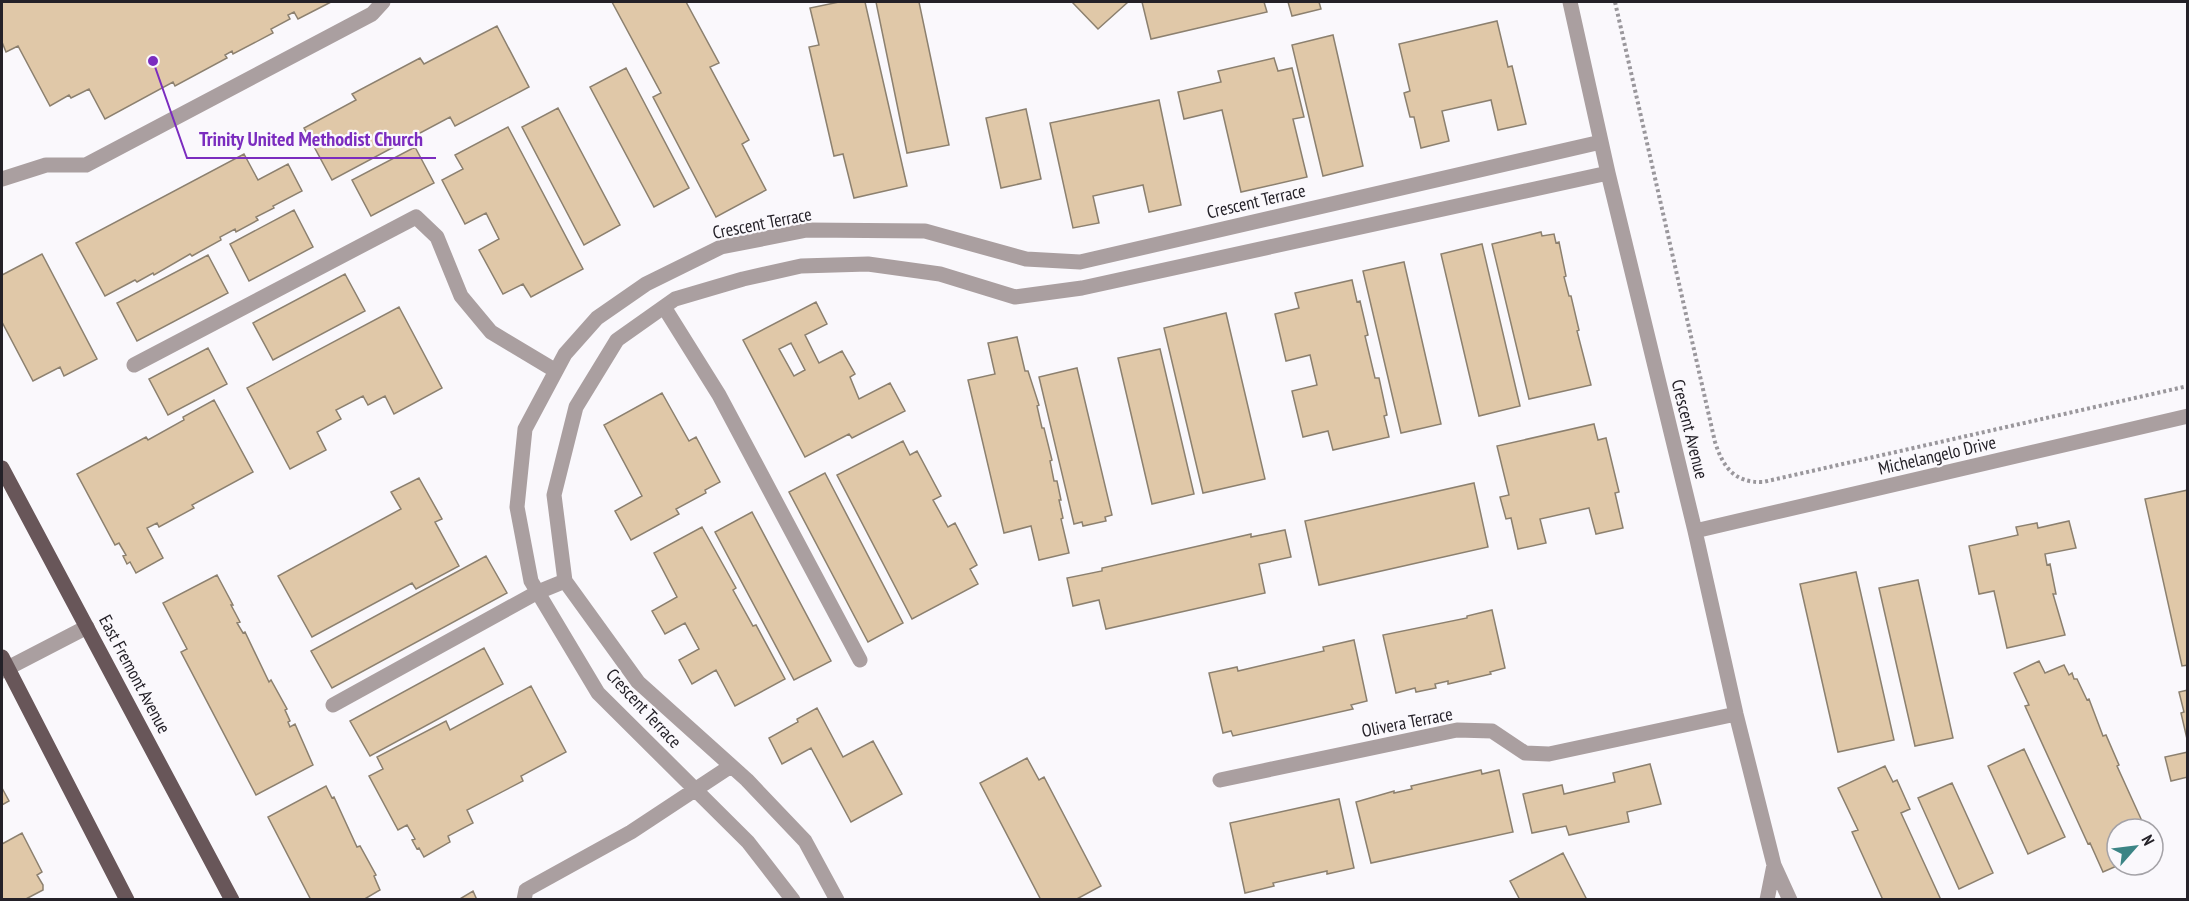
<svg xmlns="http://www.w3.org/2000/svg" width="2189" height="901" viewBox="0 0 2189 901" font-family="'PT Sans Narrow',sans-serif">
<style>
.building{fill:#e0c8a8;stroke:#8c806f;stroke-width:1.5;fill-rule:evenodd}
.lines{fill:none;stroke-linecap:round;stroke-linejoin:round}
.path{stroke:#9a979c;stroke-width:4;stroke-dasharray:3 3;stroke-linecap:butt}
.minor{stroke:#aa9fa0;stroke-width:15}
.major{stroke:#685659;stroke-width:15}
.labels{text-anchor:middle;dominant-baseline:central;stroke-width:4.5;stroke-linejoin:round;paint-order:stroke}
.street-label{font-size:18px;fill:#242128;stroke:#faf8fc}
.leader{fill:none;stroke:#7b2cbf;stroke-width:2}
.callout-dot{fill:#7b2cbf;stroke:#faf8fc;stroke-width:2}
.callout-label{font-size:20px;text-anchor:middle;font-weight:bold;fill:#7b2cbf;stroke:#faf8fc;stroke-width:4.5;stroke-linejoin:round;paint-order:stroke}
</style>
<rect width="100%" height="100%" fill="#faf8fc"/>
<path class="building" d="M2 2H331L298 19 294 12 288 15 290 19 271 29 273 33 233 54 232 51 225 55 227 58 175 86 173 82 105 119 89 89 71 98 69 95 50 106 18 46 6 52 2 42Z
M612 2H686L719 63 710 67 749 140 742 144 766 190 716 217 653 97 661 93Z
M839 2H865L907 186 854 198 843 154 834 156 809 47 819 45 810 8Z
M876 2H919L949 145 907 153Z
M1072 2H1128L1098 29Z
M1142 2H1264L1267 12 1151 39Z
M1288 2H1319L1321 9 1292 16Z
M1497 21 1508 67 1512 66 1526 124 1498 130 1491 100 1442 111 1449 141 1421 148 1414 117H1410L1404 93 1410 91 1399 44Z
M497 26 529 87 455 126 450 117 332 180 304 128 356 100 352 94 420 58 424 64Z
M1333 35 1363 166 1323 176 1292 45Z
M1274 58 1278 71 1292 68 1304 117 1293 119 1307 177 1241 192 1222 110 1184 119 1178 92 1221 82 1218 71Z
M626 68 689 188 654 207 590 87Z
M1159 100 1181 205 1149 212 1143 185 1093 196 1099 223 1073 228 1050 123Z
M558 108 620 225 584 245 522 127Z
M1026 109 1041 179 1001 188 986 118Z
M508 127 583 269 531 297 523 284 503 294 479 250 499 239 486 213 465 224 442 180 463 169 455 155Z
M415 147 434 183 371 216 352 180Z
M244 154 258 180 288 164 302 191 273 206 274 208 256 217 258 220 236 232 235 229 220 237 221 240 192 256 190 254 154 275 153 273 137 282 135 280 105 296 76 243Z
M294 210 313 247 249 281 230 244Z
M1541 232 1542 236 1554 234 1556 243 1559 242 1566 276 1564 277 1569 296H1571L1579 330 1577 331 1591 385 1529 399 1492 244Z
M1482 244 1520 406 1479 416 1441 254Z
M42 254 97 359 64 376 60 367 33 381 2 322V275Z
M208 255 228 293 137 341 117 303Z
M1404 262 1441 424 1401 433 1363 271Z
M345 274 365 311 273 360 253 323Z
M1352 280 1357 302 1360 301 1368 335 1365 336 1375 378H1379L1387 415 1384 416 1389 437 1333 450 1328 431 1303 437 1292 391 1317 385 1310 355 1286 361 1275 314 1299 308 1295 293Z
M816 302 827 324 805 335 819 363 842 351 855 374 850 377 859 399 890 383 905 411 852 438 849 434 805 457 743 340ZM791 343 805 370 794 376 779 349Z
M399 307 442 388 394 414 385 396 368 405 363 396 336 410 341 419 317 432 326 450 290 469 247 388Z
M1226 313 1265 479 1203 493 1164 328Z
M1017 337 1025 371H1028L1039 405 1037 406 1042 428H1044L1052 460 1050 461 1054 481H1057L1061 500H1059L1063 518 1061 519 1069 553 1039 560 1031 526 1004 533 968 380 995 374 988 343Z
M208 348 227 384 168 415 149 379Z
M1160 349 1194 494 1152 504 1118 358Z
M1077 368 1112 515 1105 517 1106 521 1083 526 1082 522 1074 524 1039 377Z
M662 393 689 441 696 437 720 482 705 490 706 493 676 509 679 514 631 540 615 511 642 496 604 425Z
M214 400 253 472 192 505 194 508 159 527 157 523 147 528 163 558 136 573 130 562 127 564 123 556 126 555 119 543 115 545 77 474 146 437 148 440 184 420 183 417Z
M1594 424 1598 440 1606 438 1619 492 1615 493 1623 528 1596 534 1589 508 1540 519 1546 543 1518 549 1511 518 1506 519 1500 497 1509 495 1497 446Z
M903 441 910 455 917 451 941 496 933 500 948 527 955 523 977 565 970 569 978 584 912 619 837 475Z
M825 473 903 623 868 642 789 492Z
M419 478 442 519 435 522 459 566 416 589 412 583 312 637 278 576 401 509 391 492Z
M1474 483 1488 547 1319 585 1305 521Z
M2188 490V665L2182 666 2145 499Z
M752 512 831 661 794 680 715 532Z
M2069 521 2076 548 2045 554 2047 565 2050 564 2056 594H2053L2065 635 2007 648 1994 591 1979 594 1969 546 2018 535 2016 527 2037 523 2038 528Z
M702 527 736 588 733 590 753 626 756 625 785 679 735 706 716 670 692 684 679 660 699 649 685 623 665 634 652 611 677 597 654 553Z
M1285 530 1291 557 1259 564 1265 593 1106 629 1099 600 1073 606 1067 578 1102 571V568L1251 534V537Z
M486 556 507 593 332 688 311 651Z
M1856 572 1894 740 1838 752 1800 584Z
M217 575 233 605H231L240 622 237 623 243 633 245 632 269 682 271 680 287 709 285 710 290 721 288 722 290 727 295 724 313 765 256 795 181 652 187 649 163 603Z
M1918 580 1953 738 1915 746 1879 588Z
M1492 610 1505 668 1490 672 1491 674 1448 684V681L1435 684 1436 688 1416 692 1415 688 1396 693 1383 635 1467 618V616Z
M1354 640 1367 701 1351 705 1353 709 1233 736 1231 731 1223 733 1209 673 1237 667 1238 671 1324 651 1323 647Z
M484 648 503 684 370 756 350 721Z
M2039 661 2045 673 2064 665 2069 675 2072 673 2074 679H2077L2087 700 2089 699 2103 736 2106 735 2119 765 2117 766 2142 821 2124 829H2117V865H2119L2103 872 2090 843 2088 844 2025 706 2029 705 2014 673Z
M531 686 566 752 521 776 523 781 467 810 473 823 448 836 450 842 424 857 419 848 417 849 412 840 415 839 407 825 398 830 369 776 383 769 377 757 446 721 450 730Z
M2188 690V738L2187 739 2181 713 2184 712 2179 692Z
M817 708 843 757 873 741 902 794 851 822 811 748 782 764 769 738 798 722 797 719Z
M2024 749 2065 837 2028 854 1988 766Z
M2188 752V777L2171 781 2165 757Z
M1027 758 1039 780 1044 777 1101 886 1075 900H1041L980 783Z
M1650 764 1661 804 1627 812 1629 822 1569 835 1566 826 1532 833 1523 794 1562 785 1564 794 1615 782 1613 773Z
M1885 766 1893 782 1897 780 1910 809 1901 813 1941 900H1883L1852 832 1858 830 1838 788Z
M1481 770 1482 774 1499 770 1513 832 1371 863 1356 802 1394 791V793L1412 789 1411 786Z
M1952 783 1993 873 1959 889 1918 798Z
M326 786 332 798 334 797 357 847 360 846 376 875 374 876 380 890 363 900H311L268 817Z
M2 788 9 801 2 805Z
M1339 799 1354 868 1327 874V871L1273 883 1274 886 1245 893 1230 823Z
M22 833 42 872 37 875 43 885V890L24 900H2V844Z
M1563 853 1587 900H1520L1510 881Z
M473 891 477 900H458Z"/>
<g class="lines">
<path class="path" d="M1615 2 1715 442C1723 467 1734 483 1763 482L2188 386"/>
<path class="minor" d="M1570 2 1608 173 1695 531 1736 714 1774 865 1790 900
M2 179 46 165H86L372 14 383 2
M664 307 719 395 860 660
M134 365 416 217 437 237 461 296 491 332 556 371
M1695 531 2188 416
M2 671 87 627
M333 705 538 592 565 581
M1220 780 1457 730 1492 731 1525 753 1549 754 1736 714
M524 900 526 890 631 832 731 766
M793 900 748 842 598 693 531 581 517 507 525 429 565 354 597 318 646 284 721 247 807 230 925 231 1026 259 1080 262 1601 142
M837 900 805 841 747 780 638 682 565 581 554 495 576 407 617 340 675 299 743 279 801 266 868 264 940 274 1015 297 1082 288 1608 173
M1767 900 1774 865"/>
<path class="major" d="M2 468 232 900
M2 657 127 900"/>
</g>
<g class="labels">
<g class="street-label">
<text transform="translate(1256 201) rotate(-13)">Crescent Terrace</text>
<text transform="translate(762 223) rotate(-11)">Crescent Terrace</text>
<text transform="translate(1690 429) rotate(76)">Crescent Avenue</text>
<text transform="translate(1937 455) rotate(-13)">Michelangelo Drive</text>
<text transform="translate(135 674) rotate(62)">East Fremont Avenue</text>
<text transform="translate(644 708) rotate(47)">Crescent Terrace</text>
<text transform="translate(1407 722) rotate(-11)">Olivera Terrace</text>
</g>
</g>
<path class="leader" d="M153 61L187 158H436"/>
<circle class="callout-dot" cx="153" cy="61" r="6"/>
<g class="callout-label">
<text x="311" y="146">Trinity United Methodist Church</text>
</g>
<rect width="2189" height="901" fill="none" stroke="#242128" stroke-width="6"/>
<g transform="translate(2135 847) rotate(62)"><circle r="28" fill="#faf8fc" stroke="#a4a2a7" stroke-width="1.5"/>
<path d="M0-4.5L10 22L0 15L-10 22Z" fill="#3b8485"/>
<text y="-9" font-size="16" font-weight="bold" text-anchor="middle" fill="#242128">N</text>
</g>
</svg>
